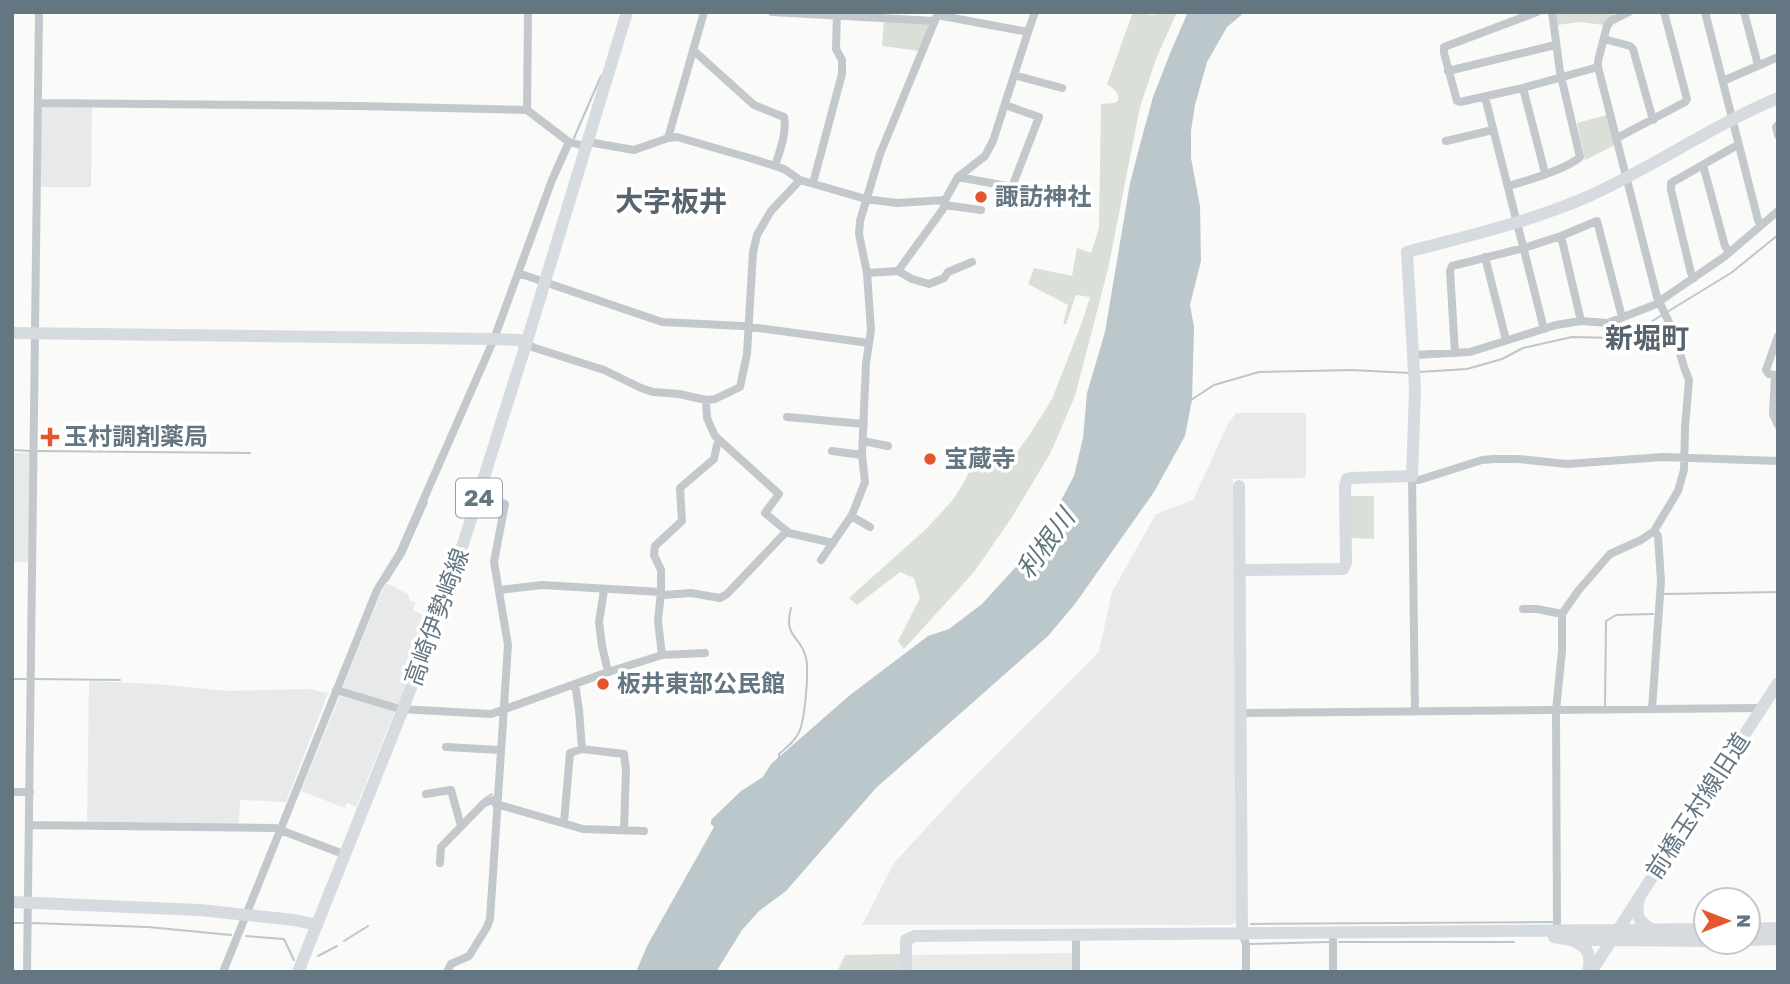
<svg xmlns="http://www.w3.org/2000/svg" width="1790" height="984" viewBox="0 0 1790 984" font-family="Rubik,'Noto Sans JP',sans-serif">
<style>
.built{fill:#e8e9e9}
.green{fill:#dadfd7}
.water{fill:#bbc7cb}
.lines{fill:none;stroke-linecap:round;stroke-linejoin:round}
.stream{stroke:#bbc7cb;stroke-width:2}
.street{stroke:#c3c8cc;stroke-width:8}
.secondary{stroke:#d6dbdf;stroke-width:12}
.primary{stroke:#d6dbdf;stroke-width:12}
.poi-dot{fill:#e4572e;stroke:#fff;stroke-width:2.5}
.labels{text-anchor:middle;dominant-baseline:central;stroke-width:7;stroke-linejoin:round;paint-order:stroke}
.shield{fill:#fff;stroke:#939fa8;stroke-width:2}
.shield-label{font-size:23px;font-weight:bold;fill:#657683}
.poi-label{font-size:24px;font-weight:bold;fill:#657683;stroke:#fff;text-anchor:start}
.street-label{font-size:24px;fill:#657683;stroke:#fff}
.water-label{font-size:26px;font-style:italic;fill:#60757c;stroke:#fff}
.quarter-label{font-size:28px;font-weight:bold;fill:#57646e;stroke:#fff}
</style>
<rect width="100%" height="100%" fill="#fafaf8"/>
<path class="built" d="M44 107H92L91 187H41V110Z
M1236 413H1306V476L1303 478 1233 479 1236 920 1232 925H862L894 863 966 785 1099 652 1112 592 1156 514 1193 500 1228 424Z
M12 453H31L29 559 27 562H12Z
M387 583 409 595V600L416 603 413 610 432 620 399 704 342 689 380 595Z
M89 681 155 684 228 691 309 689 328 693 286 802 240 800 239 824 87 823Z
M340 696 393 709 394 713 356 807 347 803 345 808 301 791Z
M1072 953V972H910V955Z"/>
<path class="green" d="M1133 12 1154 15 1155 12H1177L1156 59 1140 107 1108 269 1075 396 1050 454 1012 517 974 572 904 649 898 641 920 598 914 578 900 572 857 605 849 598 926 529 952 501 963 484 977 456 1006 468 1030 434 1052 399 1081 325 1090 297 1076 295 1066 324H1063L1068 305 1028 284 1034 268 1072 276 1077 248 1091 253 1099 228 1101 104 1114 103 1118 101C1120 92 1113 89 1107 84Z
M1556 12H1613L1614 16 1608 19 1604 25 1579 22 1557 25Z
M884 21 928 23V26L920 51 882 46Z
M1607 115 1615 145 1585 160 1577 123Z
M1351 496H1374V539L1351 538Z
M900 954V972H837L845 955Z"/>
<path class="water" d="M1188 12H1245L1227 27 1207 62 1195 105 1191 131V158L1200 206 1201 261 1190 305 1194 327 1192 400 1185 436 1154 492 1075 604 1048 636 876 788 786 891 759 911 742 930 716 972H636L647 946 714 827 711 824V820L741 791 763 777 771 764 850 695 928 636 949 629 982 604 1024 558 1051 519 1074 476 1083 438 1087 393 1105 332 1130 183 1141 141 1153 97 1171 51Z"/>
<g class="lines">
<path class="stream" d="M574 138 601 76
M1667 312 1731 273 1778 235
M1419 372 1467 369 1502 359 1523 348 1572 337 1612 338 1648 324 1662 315
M1191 400 1214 385 1259 372 1351 370 1410 373
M12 450 30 451
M38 451 250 453
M387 581 404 554 427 502
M1664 594 1778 592
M12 679H26
M34 679 120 680
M1605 707 1606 621 1616 615 1653 614
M779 757V754C786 748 794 742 798 734 805 723 809 671 806 658 801 635 783 638 791 608
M484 799 492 794
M12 923H23
M31 923 148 927 231 935
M1251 924 1553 922
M246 936 284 939 294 960
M344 941 368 926
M1339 942H1514
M1250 944 1329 942
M318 956 337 946"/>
<path class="street" d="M772 12 935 21
M1537 12 1444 47V53L1457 101 1460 102 1523 88 1598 67
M1705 12 1758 220 1761 225
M1744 12 1758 65
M1028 32 1035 12
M1604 39 1630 46 1633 49 1653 120
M693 50 754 105 784 117C787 133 780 150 775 166
M1448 71 1555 45
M1014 75 1062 88
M1723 81 1778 57
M1523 88 1545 173
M1485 97 1544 329
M39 103 357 106 527 110 569 142 587 147
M527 110 528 12
M1778 125 1776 127 1778 135
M668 138 704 12
M1617 138 1685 102 1687 99 1664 12
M1446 141 1493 130
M588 142 634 150 668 138 677 137 753 159 784 169 800 180 866 199 897 203 945 200 958 177 985 156 993 141 1028 32 937 15
M1703 165 1725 246 1729 252
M958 177 1012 187 1039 117 1005 105
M813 183 842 74V60L836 49 837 12
M1508 186C1526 181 1567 169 1580 157L1560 72 1552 12
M944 205 981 210
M1561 236 1581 321
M1485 257 1506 340
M898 271 943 209 945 200
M518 273 662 322 743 326 869 343
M867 273 898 271 912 279 929 284 944 278 948 272 972 262
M1694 278 1691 273 1671 190V183L1734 147 1739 146
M526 344 535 348 604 370 641 388 653 392 679 394 706 400 715 399 740 387 747 354 753 252 757 235 771 211 800 180
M1455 353 1450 271 1452 266 1524 248 1561 236 1597 221 1622 317
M1414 355 1470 352 1556 325 1581 321 1608 323 1654 305 1724 257 1778 211
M1775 375 1769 374 1766 370 1778 336
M1778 375H1775L1773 414 1778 425
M706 400 707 418 715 436 779 494 765 513 789 533 833 543
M787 417 864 424
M863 441 888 446
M832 451 862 455
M1412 477 1415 712
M1413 480H1419L1482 460 1494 459H1518L1567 464 1663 457 1778 461
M851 516 870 527
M821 560 852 515 865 482 862 455 866 363 871 331 867 273 859 234 860 221 880 154 938 13
M499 590 542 585 661 592 664 595 691 593 720 598 727 594 787 531
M604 590 599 622 602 646 608 672
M1523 609H1537L1562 614
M662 655 658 621 661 592V570L654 555 655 546 682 521 680 488 714 459 717 445 721 442
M575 684 579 710 582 749
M336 690 400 709 491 714 608 672 662 655 705 653
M1652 709 1661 581 1658 536 1654 531
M1241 713 1761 708
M446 747 500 750
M12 792H30
M426 794 451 790 461 826
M496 804 583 829 644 831
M564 822 570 753 582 749 624 754 626 770 624 830
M29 825 275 828 346 855
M440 863 441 847 484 803 496 799
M1333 933V972
M1556 933 1557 924 1556 710 1562 651V614L1578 591 1610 554 1641 540 1654 531 1678 491 1684 470 1685 427 1689 380 1684 367 1674 333 1657 297 1598 67V61L1607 26 1611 21 1629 12
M1242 934 1246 944V972
M27 972 39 12
M223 972 377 590 400 553 494 339 552 180 569 142
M447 972 451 964 469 956 487 927 490 919 508 645 494 562 505 504 480 495
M1076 972V936"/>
<path class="secondary" d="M12 333 494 339 519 340 526 344
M1239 486 1242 934
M1239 570 1343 569 1346 563 1345 487 1347 479 1351 478 1412 476 1415 389 1407 252C1468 236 1529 222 1587 197 1652 168 1711 126 1778 98
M1639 899C1635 917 1638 921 1653 930
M12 902 200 910 294 920 317 925
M1554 937 1571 940H1611
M1571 940C1588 947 1592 953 1588 972
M906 972V940L915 936 1618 930 1778 683"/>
<path class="primary" d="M1748 929 1778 928
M1611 940 1706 941
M1748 940 1778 939
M298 972 403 709 453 576 526 344 627 12
M1591 972 1618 930 1706 929"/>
</g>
<g class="poi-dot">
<circle cx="981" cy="197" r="7"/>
<path d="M46.5 426.5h7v7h7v7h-7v7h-7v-7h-7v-7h7z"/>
<circle cx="930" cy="459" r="7"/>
<circle cx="603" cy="684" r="7"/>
</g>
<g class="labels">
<rect class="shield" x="456" y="478.5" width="46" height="39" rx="5"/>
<g class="shield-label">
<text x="479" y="498">24</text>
</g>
<g class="poi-label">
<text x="995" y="197">諏訪神社</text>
<text x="64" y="437">玉村調剤薬局</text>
<text x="944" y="459">宝蔵寺</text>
<text x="617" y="684">板井東部公民館</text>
</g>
<g class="street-label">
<text transform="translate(437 617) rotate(-70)">高崎伊勢崎線</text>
<text transform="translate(1698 806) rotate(-57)">前橋玉村線旧道</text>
</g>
<g class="water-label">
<text transform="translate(1046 544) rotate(-54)">利根川</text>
</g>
<g class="quarter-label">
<text x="671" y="201">大字板井</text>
<text x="1647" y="338">新堀町</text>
</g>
</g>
<rect width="1790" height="984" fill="none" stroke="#657683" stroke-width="28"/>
<g transform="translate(1727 921) rotate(90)"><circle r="33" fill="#ffffff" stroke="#c1c8cd" stroke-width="2"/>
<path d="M0-5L12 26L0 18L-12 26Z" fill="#e4572e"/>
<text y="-10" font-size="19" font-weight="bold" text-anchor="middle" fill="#657683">N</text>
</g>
</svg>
